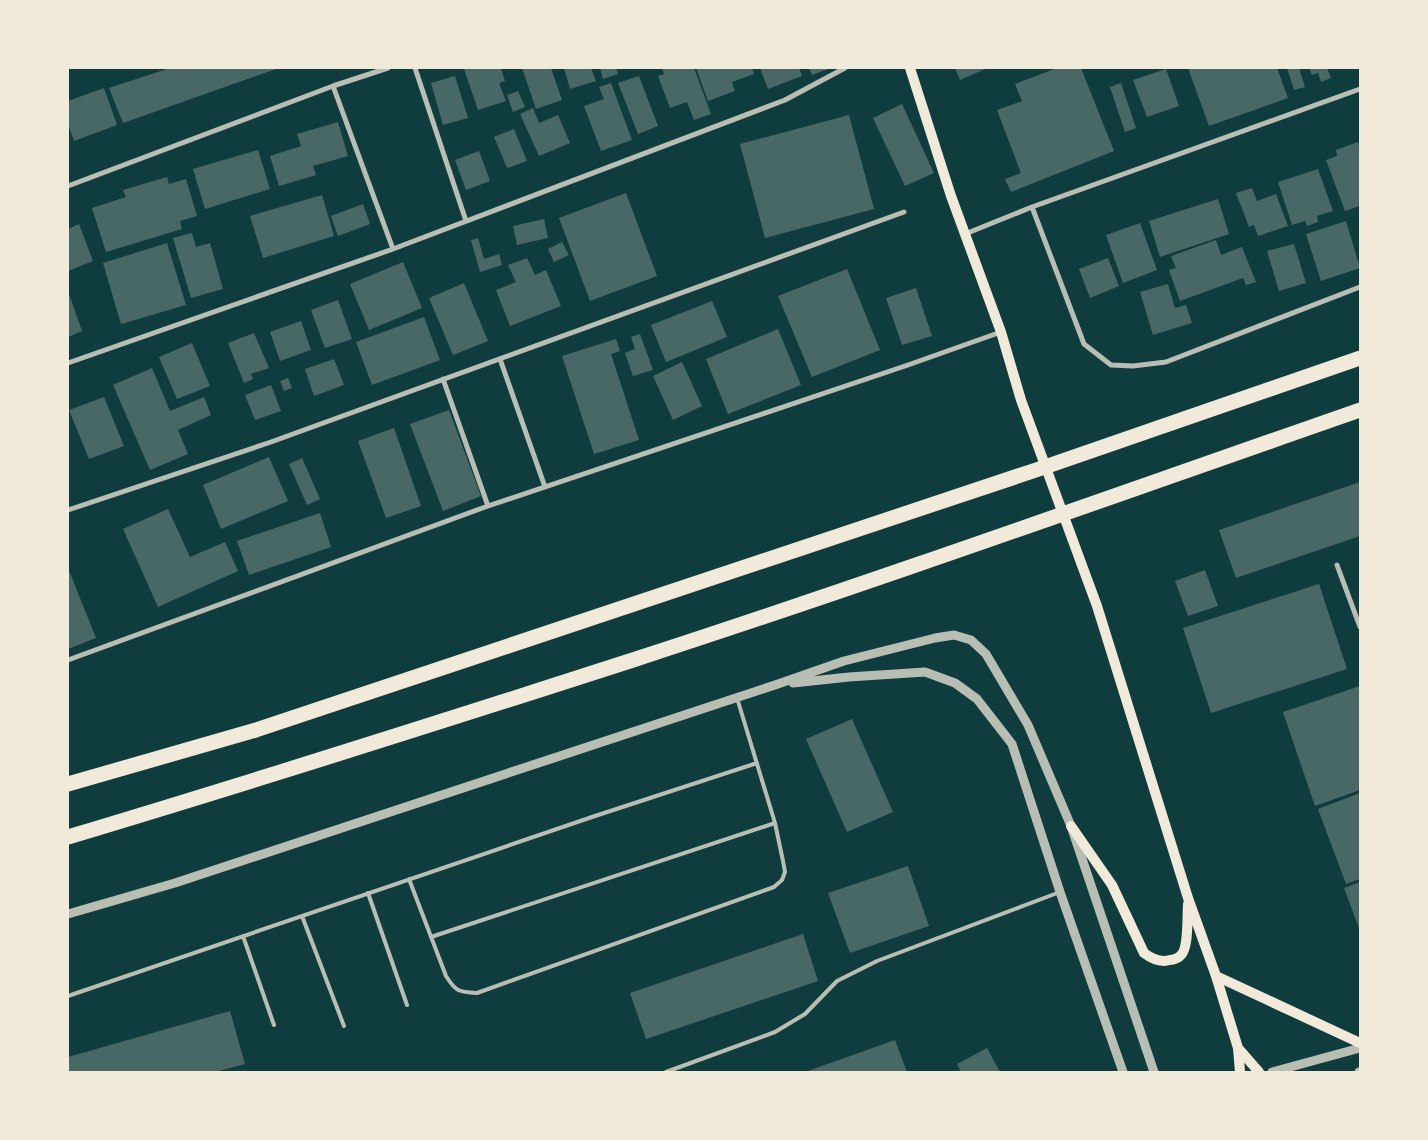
<svg xmlns="http://www.w3.org/2000/svg" width="1428" height="1140" viewBox="0 0 1428 1140" font-family="Signika,sans-serif">
<style>
.building{fill:#486865}
.lines{fill:none;stroke-linecap:round;stroke-linejoin:round}
.service{stroke:#b8beb3;stroke-width:4}
.minor{stroke:#b8beb3;stroke-width:5}
.tertiary{stroke:#b8beb3;stroke-width:9}
.secondary{stroke:#f1e9da;stroke-width:10}
.motorway{stroke:#f1e9da;stroke-width:15}
</style>
<rect width="100%" height="100%" fill="#0f3d3e"/>
<path class="building" d="M170 68H279L123 123 109 88Z
M467 68H501L505 81 499 83 506 101 478 110 464 69Z
M522 68H551L562 100 536 109Z
M564 68H591L596 81 570 89Z
M600 68H616L618 74 603 79Z
M662 68H694L711 114 694 120 687 102 670 108 658 76 664 74Z
M696 68H752L754 74 732 82 735 91 708 101Z
M760 68H799L802 76 768 89Z
M809 68H831L812 75Z
M955 68H985V69L960 80Z
M1057 68H1081L1114 151 1011 192 1005 179 1021 173 997 110 1022 101 1015 84Z
M1188 68H1277L1288 98 1209 126Z
M1287 68H1299L1305 87 1294 90Z
M1309 68H1327L1331 78 1321 82 1318 73 1312 75Z
M1166 69 1179 106 1147 117 1133 80Z
M455 76 468 118 443 125 431 83Z
M639 76 658 126 638 134 618 83Z
M611 83 632 140 601 151 584 106 604 99 599 87Z
M1121 83 1136 128 1125 132 1110 87Z
M104 88 117 125 74 141 68 124V101Z
M518 91 525 107 513 112 507 95Z
M902 104 934 173 905 186 873 118Z
M533 108 539 123 558 115 570 143 539 156 520 114Z
M849 115 874 209 765 238 740 144Z
M338 122 348 156 313 166 316 175 279 186 270 156 301 146 297 134Z
M514 129 527 161 507 168 494 137Z
M1358 142 1360 149V206L1345 211 1326 160 1337 156 1336 150Z
M258 150 270 189 205 209 193 169Z
M479 151 490 181 466 190 455 160Z
M1318 169 1333 211 1317 216 1318 222 1307 226 1305 221 1292 225 1278 182Z
M167 177 169 184 186 179 197 216 180 221 182 229 106 252 92 208 126 197 123 190Z
M1252 188 1257 201 1276 194 1288 226 1258 236 1254 225 1249 227 1236 193Z
M626 193 657 276 590 301 559 218Z
M322 195 334 236 263 258 250 216Z
M1218 199 1229 234 1160 257 1149 221Z
M363 204 370 224 338 236 331 216Z
M544 219 548 238 517 245 513 226Z
M1346 221 1360 268 1321 281 1306 234Z
M1140 223 1157 270 1123 283 1106 235Z
M79 224 93 261 68 271V229Z
M192 233 196 247 210 243 223 289 191 298 173 238Z
M478 238 484 259 499 254 502 265 480 272 471 240Z
M1216 240 1221 255 1242 247 1256 282 1246 285 1243 278 1180 301 1169 270 1176 268 1171 256Z
M562 242 569 255 554 262 548 249Z
M167 243 186 305 121 324 103 263Z
M1294 244 1306 283 1279 291 1267 251Z
M527 258 535 275 546 270 561 306 510 326 496 290 516 282 508 265Z
M1108 258 1119 286 1090 298 1079 269Z
M403 262 422 308 369 330 350 284Z
M847 269 880 350 812 377 778 296Z
M464 283 488 341 453 355 429 298Z
M1168 284 1175 308 1186 305 1192 323 1153 335 1140 292Z
M916 288 932 336 902 345 886 298Z
M68 291 82 331 68 337Z
M338 300 352 339 325 348 311 310Z
M712 301 727 337 666 362 651 325Z
M424 317 440 360 372 385 356 342Z
M301 321 311 350 280 361 270 332Z
M778 329 801 385 728 414 706 359Z
M254 333 269 368 251 374 253 379 244 383 228 343Z
M640 334 653 370 633 376 625 353 635 349 631 337Z
M616 339 620 351 611 354 639 440 594 454 562 356Z
M192 343 210 386 177 399 159 357Z
M334 359 344 385 314 396 305 369Z
M682 362 702 406 673 420 653 376Z
M152 368 170 411 204 397 211 415 178 430 188 454 150 470 113 385Z
M288 378 292 388 284 391 280 381Z
M271 385 281 411 255 420 245 395Z
M104 397 124 446 89 459 69 410Z
M449 410 481 496 443 511 410 424Z
M394 428 421 506 386 518 358 441Z
M269 457 288 501 221 529 203 485Z
M302 458 320 499 307 505 289 464Z
M1360 482V536L1236 578 1219 530Z
M168 509 190 557 225 542 238 571 158 607 123 529Z
M320 513 331 547 249 575 237 541Z
M68 568 96 638 68 649Z
M1205 570 1218 606 1188 616 1175 581Z
M1319 584 1347 669 1211 713 1183 628Z
M1360 686V790L1315 806 1283 712Z
M852 719 893 812 847 832 806 739Z
M1360 793V879L1346 884 1318 809Z
M908 866 929 926 850 953 828 893Z
M1360 882V931L1344 888Z
M803 934 818 981 646 1039 630 993Z
M230 1011 245 1064 215 1072H68V1057Z
M895 1040 907 1072H805Z
M987 1048 1000 1072H961L957 1064Z"/>
<g class="lines">
<path class="service" d="M409 879 446 976C456 992 459 992 477 993L774 887 782 880 785 872 783 861 775 823 737 698
M368 893 407 1005
M302 916 344 1026
M243 936 274 1025
M431 937 775 823
M68 996 595 816 757 763
M666 1072 775 1032 805 1014 837 981 877 961 1060 892"/>
<path class="minor" d="M415 68 466 221
M333 86 393 249
M68 186 333 86 388 68
M1032 207 1084 344 1111 365 1133 366 1166 362 1360 287
M965 234 1032 207 1360 89
M500 359 545 487
M68 363 393 249 785 100 845 68
M443 379 488 506
M68 510 271 442 904 212
M1337 565 1360 627
M68 660 488 506 908 365 1001 332"/>
<path class="tertiary" d="M793 683 849 677 925 672 955 683 977 699 1012 744 1060 892 1123 1072
M68 914 175 883 778 684 844 661 935 638 954 635 971 640 986 654 1028 725 1071 826 1154 1072
M1272 1072 1360 1048
M1359 1072H1360"/>
<path class="secondary" d="M910 68 951 196 1001 332 1021 400 1097 606 1188 898 1216 976 1238 1048 1240 1072
M1071 826 1112 885 1144 953C1152 959 1160 963 1170 960 1173 960 1179 958 1181 955 1189 948 1187 915 1188 904
M1216 976 1360 1043
M1238 1048 1259 1072"/>
<path class="motorway" d="M68 784 256 730 1039 469 1360 358
M68 837C258 780 447 720 636 659 879 580 1119 494 1360 410"/>
</g>
<rect width="1428" height="1140" fill="none" stroke="#f1e9da" stroke-width="138"/>
</svg>
